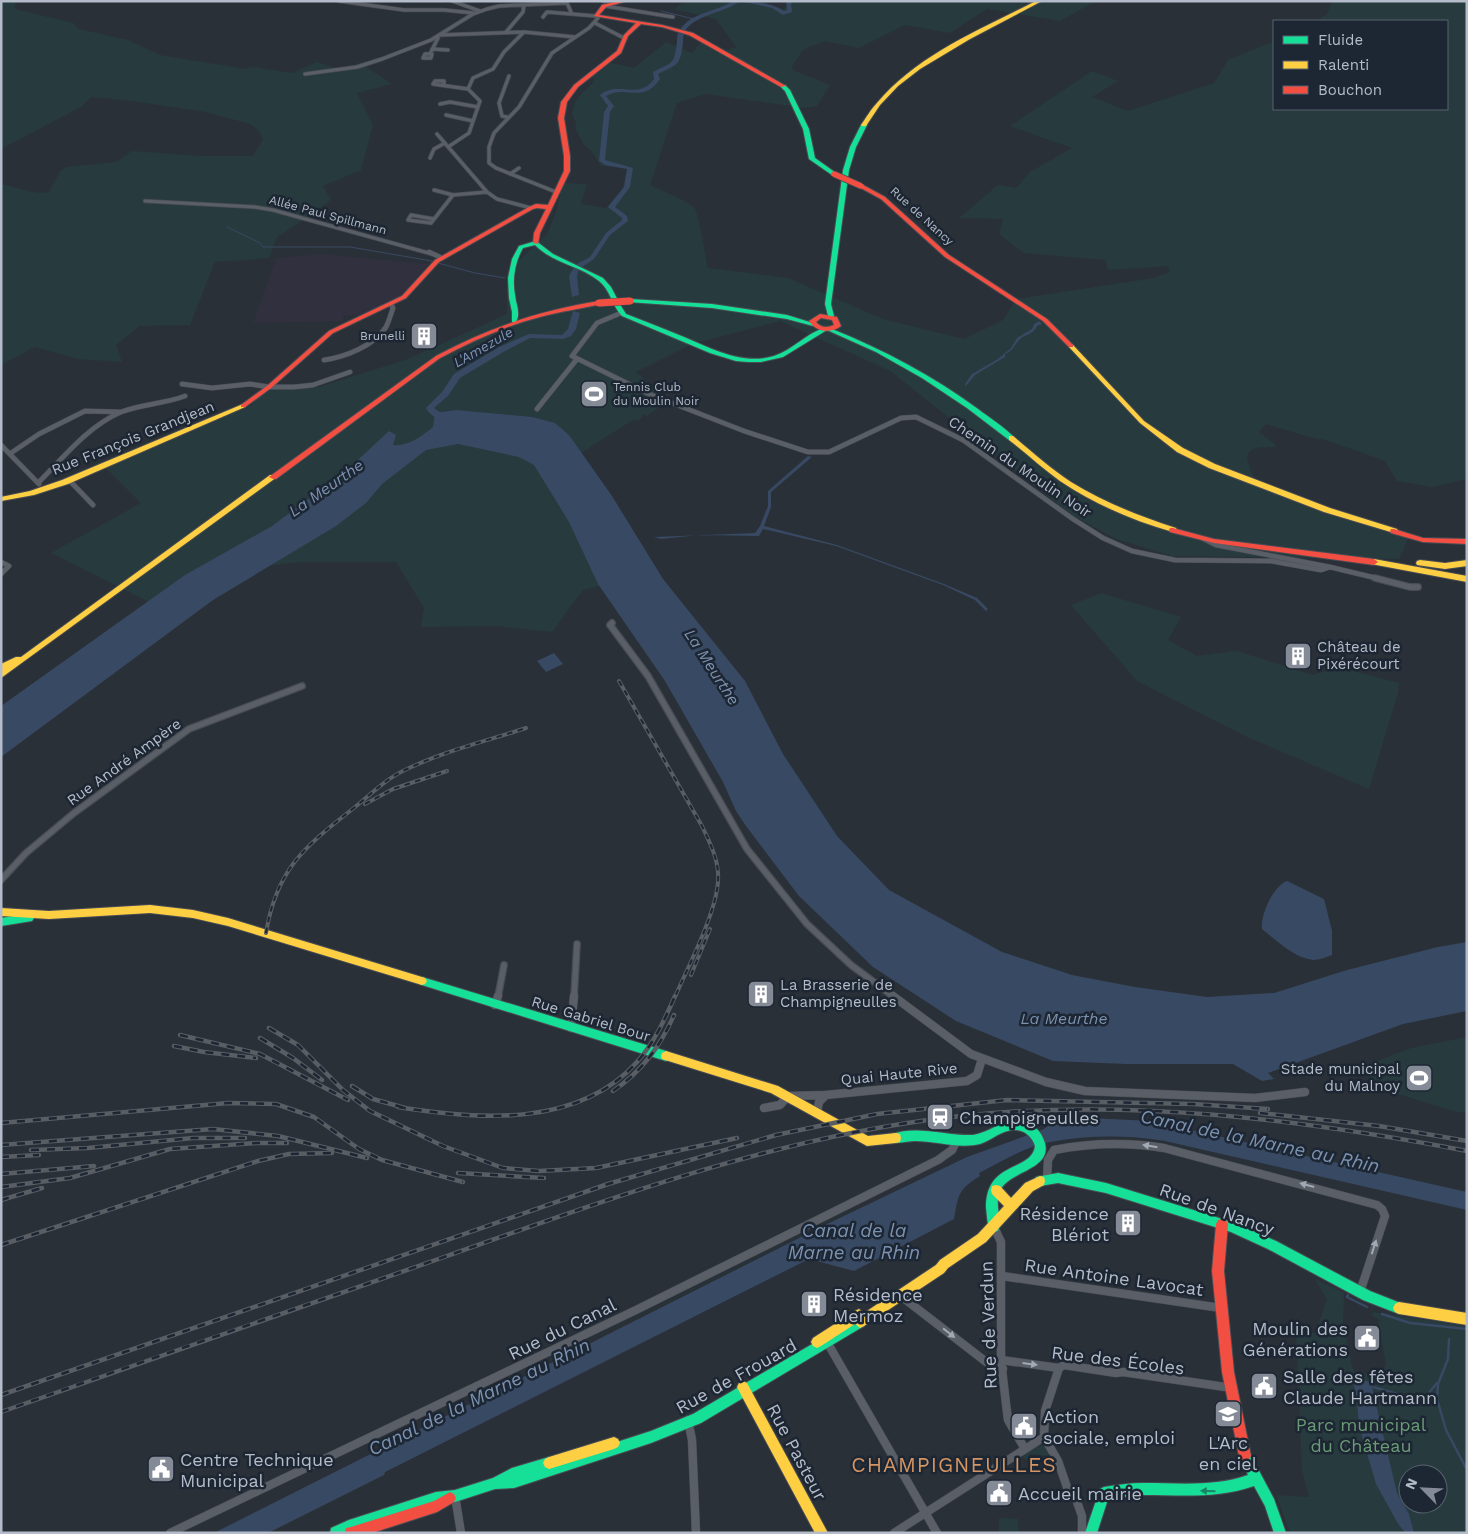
<svg xmlns="http://www.w3.org/2000/svg" width="1468" height="1534" viewBox="0 0 1468 1534" font-family="'Work Sans',sans-serif">
<style>
.medical{fill:#31303e}
.green{fill:#273a3e;fill-rule:evenodd}
.water{fill:#384963}
.lines{fill:none;stroke-linecap:round;stroke-linejoin:round}
.stream-far1{stroke:#384963;stroke-width:1}
.stream{stroke:#384963;stroke-width:2.5}
.river{fill:#384963;fill-rule:evenodd}
.street-far3-casing{stroke:#484c53;stroke-width:4.5}
.street-far2-casing{stroke:#484c53;stroke-width:5.5}
.street-far1-casing{stroke:#484c53;stroke-width:8}
.street-casing{stroke:#484c53;stroke-width:9}
.fast-casing{stroke:#484c53;stroke-width:2}
.slow-casing{stroke:#484c53;stroke-width:2}
.jam-casing{stroke:#484c53;stroke-width:2}
.street-far3{stroke:#5a5e66;stroke-width:3}
.street-far2{stroke:#5a5e66;stroke-width:4.5}
.street-far1{stroke:#5a5e66;stroke-width:5.5}
.street{stroke:#5a5e66;stroke-width:8}
.fast{fill:#16e098;fill-rule:evenodd}
.slow{fill:#ffcf43;fill-rule:evenodd}
.jam{fill:#f24e42;fill-rule:evenodd}
.rail-far1-casing{stroke:#595d64;stroke-width:4}
.rail-casing{stroke:#595d64;stroke-width:4.5}
.rail-far1{stroke:#1d2633;stroke-width:2;stroke-dasharray:5.5;stroke-linecap:butt}
.rail{stroke:#1d2633;stroke-width:2.5;stroke-dasharray:8;stroke-linecap:butt}
.jam-bridge-far1-casing{stroke:#484c53;stroke-width:7;stroke-linecap:butt}
.jam-bridge-casing{stroke:#484c53;stroke-width:8;stroke-linecap:butt}
.jam-bridge-far1{stroke:#f24e42;stroke-width:5.5}
.jam-bridge{stroke:#f24e42;stroke-width:7}
.oneway{fill:#a2a9b5}
.oneway2{fill:#1a8366}
.labels{text-anchor:middle;dominant-baseline:central;stroke-width:5;stroke-linejoin:round;paint-order:stroke}
.far-street-label{font-size:12px;fill:#b4bcc9;stroke:#1d2633}
.far-poi-label{font-size:12px;fill:#b4bcc9;stroke:#1d2633;text-anchor:end}
.far-water-label{font-size:14px;font-style:italic;fill:#7c92b1;stroke:#1d2633}
.street-label{font-size:15px;fill:#b4bcc9;stroke:#1d2633}
.poi-label{font-size:15px;fill:#b4bcc9;stroke:#1d2633;text-anchor:start}
.water-label{font-size:16px;font-style:italic;fill:#7c92b1;stroke:#1d2633}
.near-poi-label{font-size:18px;fill:#b4bcc9;stroke:#1d2633;text-anchor:start}
.near-street-label{font-size:18px;fill:#b4bcc9;stroke:#1d2633}
.near-park-label{font-size:18px;fill:#6b9a76;stroke:#1d2633}
.near-water-label{font-size:19px;font-style:italic;fill:#7c92b1;stroke:#1d2633}
.near-quarter-label{font-size:21px;letter-spacing:1px;fill:#d59563;stroke:#1d2633}
</style>
<rect width="100%" height="100%" fill="#2a3038"/>
<path class="medical" d="M321 254 428 264 403 295 361 314 343 316V321L253 323 276 258Z"/>
<path class="green" d="M1 1H16L15 9 73 23 79 29 128 40 160 55 245 69 253 67 292 73 317 62 337 69 379 58 382 60 366 67 392 84 357 93 373 125 361 170 323 186 331 200 307 218 277 237 269 258 215 262 190 325 140 326 116 345 122 362 78 359 35 347 1 365V184C18 187 32 195 49 192L61 170 67 167 116 162 132 151 201 156H253L263 139 259 131 250 124 206 112 125 100 91 97 81 107 1 149Z
M686 1H748L783 9 795 1H1096L1060 21 987 9 950 33 905 25 859 48 824 41 803 50 792 66 793 70 830 85 817 106 805 108 705 94 677 103 650 185C658 189 692 203 695 209 700 218 705 256 708 268L788 278 883 319 964 339 1003 320 1016 299 1154 278 1170 272 1168 266 1108 270 1105 260 1024 253 999 234 1003 219 959 218 998 185 1016 188 1030 172 1072 148 1010 126 1092 71 1118 81 1092 97 1128 111 1214 83 1228 60 1274 41V109H1447V21H1316L1327 14 1332 2 1335 1H1467V479L1432 487 1397 481 1385 461 1326 440 1313 438 1266 424 1259 432 1275 444V447C1238 446 1245 457 1257 484L1408 539 1399 559 1172 556 1116 539 1072 515 890 371 780 321 692 344 636 372 666 398 659 403 663 405 647 416 642 414 643 416 638 421 633 420 578 455 629 579 583 590 552 632 497 626 421 627 424 608 396 562H299L218 572 151 603 51 553 141 503 106 468 252 405 266 384 319 387 408 359 507 314V272L547 234 556 212 563 183 587 184 581 204 606 208 622 189 628 171 625 168 601 166 591 150 584 145 575 128 576 123 572 114 575 103 581 94 594 82 593 76 611 63 634 68 666 42 692 53 701 42 717 53 736 47 716 19 674 9Z
M1101 593 1181 617 1168 640 1197 656 1237 651 1313 675 1338 667 1399 683 1398 693 1369 789 1245 736 1137 681 1071 605Z
M1467 1037V1113L1453 1111 1379 1088 1362 1067 1411 1048Z
M1315 1279 1344 1293 1343 1321 1352 1366 1354 1371C1367 1375 1378 1377 1386 1365L1378 1321H1381L1372 1315 1373 1312 1467 1326V1533H1290L1276 1495 1309 1497 1302 1470 1296 1331 1315 1333 1327 1300ZM1408 1474H1438V1504H1408Z
M1044 1445 1056 1464H1052L1048 1456 1029 1454 1032 1461 1023 1458 1024 1455 1037 1446Z
M999 1518 1018 1519 1019 1533H999Z"/>
<path class="water" d="M1039 321 1042 324 1037 326C1034 334 1026 334 1020 339 1015 344 1013 351 1005 354V357L975 375 966 386 965 384 972 374 998 359 1011 348 1017 338 1032 329 1034 324Z
M456 410 532 417 555 423 569 435 612 496 663 579 745 681 783 754 837 836 889 890 1002 952 1072 975 1135 987 1207 997 1274 993 1347 970 1438 947 1467 942V1011L1403 1024 1268 1073 1274 1079 1262 1081 1233 1064H1126L1053 1061 956 1021 873 967 799 896 746 826 736 811 723 782 665 681 598 584 569 522 534 465 519 457 458 444 426 450 382 484 366 503 336 526 213 600 1 757V706L185 575 272 526 347 470 389 431 396 435 393 445C407 447 422 436 433 427L435 413Z
M808 456 812 457 771 492V507L764 526 837 545 944 584 977 598 988 609 986 611 975 600 943 585 836 546 768 530 763 529 759 536 700 535 661 539 654 537 755 533 760 526 768 506V491Z
M554 653 563 664 546 672 537 661Z
M1287 881 1324 899 1332 931V955C1327 957 1319 960 1313 960 1294 958 1276 940 1262 929 1260 915 1274 885 1287 881Z
M1090 1118 1151 1121 1467 1192V1210L1165 1141C1127 1135 1089 1135 1050 1142 1025 1147 1002 1161 979 1173L980 1176C958 1190 959 1193 954 1219L854 1271 809 1259 385 1472 384 1475 268 1533H214L821 1227 967 1157 1042 1130 1053 1123Z
M1352 1374 1371 1383 1397 1493 1409 1514 1414 1533H1405L1397 1522 1376 1484 1359 1426 1357 1401Z"/>
<g class="lines">
<path class="stream-far1" d="M661 11 694 19
M227 227 260 243 263 247H350L432 261
M438 263 475 273 505 278"/>
<path class="stream" d="M1348 1295 1347 1297 1367 1307
M1382 1314 1410 1323 1467 1329
M1449 1339 1448 1359 1438 1384 1437 1399 1446 1430 1467 1470
M1373 1387 1415 1399 1427 1395 1437 1383"/>
<path class="river" d="M733 1C750 1 769 1 784 11L787 10 786 2 795 1 791 4 792 12 783 15 772 8 740 1C723 14 696 14 685 31 683 34 683 39 683 43 680 66 678 64 658 74L660 79C642 105 627 84 606 96L614 106 610 112 605 160 633 168 630 187 615 207 627 216 628 221 610 235 594 259 579 269 577 276 579 295 572 297 569 276 573 269 577 264 590 257 606 233 622 220V218L608 207 624 187 627 169 605 165 599 161 604 112 608 106 600 95C618 80 638 101 654 79L653 72C673 62 674 65 677 42 677 39 677 34 679 31 691 12 716 12 733 1Z
M573 311 580 313 576 329 571 336 563 339 530 338 505 351 460 378 448 396 434 408 444 415 446 421 445 423H439C436 416 429 415 426 408L442 392 454 374 499 347 529 334 562 335 568 329Z"/>
<g class="street-far3-casing">
<path id="street-far3" d="M339 1 404 10H444L474 13
M452 1 480 11
M603 1 610 2
M605 6 673 17
M543 17 547 12 596 16
M595 23 624 38
M506 32 523 12 524 5
M441 35 524 32 575 37
M432 49 448 50
M425 54H432L431 58H423Z
M430 54 438 38 436 37
M305 74 357 67 382 59 431 40 473 14 487 9 499 6 567 3 571 12
M444 85V81H435L433 84 468 89
M440 104 450 102 478 107
M446 115 473 121
M507 117 502 116 499 103 509 76
M437 134 487 192 497 199 531 208
M448 147 469 133 480 101 468 89 473 78 493 69 504 52 524 32
M430 158 434 149 445 143
M510 174 519 168
M434 190 453 195
M556 192 496 168 489 163V147L494 133 519 107 552 53 589 28 598 18
M145 201 255 207 273 210 432 254
M434 219 411 215 408 220 431 223 453 195 487 192"/>
</g>
<g class="street-far2-casing">
<path id="street-far2" d="M429 252 442 258
M621 313 597 323 572 356 649 394 744 431 808 452H829L901 418 916 417 963 440 1073 519 1103 538 1132 551 1175 560 1271 561 1321 570 1330 567 1380 579
M324 360C345 357 374 346 386 327 389 321 391 314 393 308L391 304
M182 384 212 388 250 384 269 387H294L313 385 350 372
M537 409 577 359
M1 445 39 484
M11 453 39 434 85 411 120 412
M69 480 93 505
M38 483C63 458 88 426 121 412 141 404 164 404 185 396
M1204 539 1216 545 1330 567
M1 562 9 566 1 574"/>
</g>
<g class="street-far1-casing">
<path id="street-far1" d="M1375 578 1410 587H1418
M612 623 610 625 648 676 747 849 807 924 851 965 894 997
M1 880 26 853 74 813 189 729 302 686
M498 997 504 965
M574 997 577 944"/>
</g>
<g class="street-casing">
<path id="street" d="M893 996 971 1054 1046 1082 1085 1091 1255 1098 1305 1092
M495 1005 498 996
M571 1028 574 996
M764 1108 780 1105 788 1096 826 1095 967 1081 977 1075 982 1059
M817 1112 819 1102 826 1095
M1047 1179 1048 1160 1054 1150C1091 1143 1127 1142 1164 1148L1377 1205 1382 1209 1385 1216 1360 1292
M994 1227 1001 1242V1360L1006 1404 1008 1420 1025 1449
M1002 1276 1221 1308
M902 1294 906 1300 994 1368 1003 1369
M827 1342 937 1533
M1001 1360 1059 1368 1064 1365 1116 1373 1123 1372 1232 1388
M1059 1368 1045 1411 1044 1437 1058 1461 1069 1493 1076 1499 1082 1516V1533
M688 1420 692 1440 696 1533
M455 1496 461 1533
M170 1533 636 1310 938 1160 952 1150 957 1140
M894 1533 1044 1437"/>
</g>
<g class="fast-casing">
<path id="fast" d="M781 85H785L790 90 809 129 815 158 836 173V175H832L809 159 803 129 785 91 780 86Z
M864 123 867 125 856 147 849 170 831 304 834 316 831 318 828 316 825 304 843 170 850 147 861 125Z
M536 241 553 254 603 278 611 287 621 306 626 314C644 321 662 328 679 335 709 347 741 366 774 356 793 350 805 334 824 328L827 330 832 329C884 350 933 376 978 409 990 418 1004 427 1015 438L1011 440H1009L967 408 922 378 876 352 827 330 783 357 761 362H748L736 361 710 353 622 316C612 306 610 289 599 281 579 265 554 264 535 245L523 248C515 262 512 279 515 295 516 305 521 313 516 322H512V312L509 298 508 278 512 259 519 246Z
M630 299 712 304 787 315 816 324 813 326 787 319 712 308 628 302 627 301Z
M29 914 32 915 34 918 32 921 1 926V918Z
M422 977 666 1051 670 1053 671 1056 670 1059 666 1061 422 985 419 984 417 981 419 978Z
M1015 1120C1025 1121 1035 1125 1041 1134 1061 1169 1012 1169 1001 1189 993 1203 1003 1219 998 1231L994 1232 990 1231C987 1224 987 1215 986 1207 986 1160 1032 1172 1035 1146 1032 1137 1025 1130 1015 1130 1003 1129 992 1140 980 1144 959 1149 936 1141 915 1141 908 1141 899 1144 892 1142L891 1138 892 1134C917 1125 947 1136 973 1135 988 1133 999 1122 1015 1120Z
M1058 1173 1106 1183 1232 1222 1276 1241 1370 1291 1403 1304 1405 1308 1403 1312 1399 1314 1363 1300 1268 1249 1231 1232 1106 1193 1058 1183 1040 1186 1036 1185 1035 1181 1036 1177Z
M860 1316 864 1318 866 1322 864 1326 701 1423 651 1443 514 1488 495 1489 455 1502 436 1504 349 1533H330L331 1528 349 1520 436 1492 455 1490 493 1478 512 1468 549 1457 553 1459 555 1462 651 1431 693 1414Z
M1245 1450 1249 1452 1274 1499 1286 1533H1274L1265 1506 1254 1486C1216 1499 1182 1495 1143 1495 1131 1495 1120 1498 1108 1499L1097 1533H1085L1100 1489 1104 1487C1117 1485 1130 1483 1143 1483 1179 1483 1214 1487 1248 1475L1239 1456 1241 1452Z"/>
</g>
<g class="slow-casing">
<path id="slow" d="M1036 1H1042L970 39 920 69 898 86 880 105 866 126H862L861 125C866 118 871 109 877 103 917 55 981 29 1036 1Z
M1071 344 1073 345 1144 421 1183 448 1215 464 1330 508 1397 529 1398 531 1394 533 1324 512 1209 468 1177 452 1140 423 1069 347V345Z
M243 404 246 406 245 407 68 484 34 495 1 501V497L30 491 62 480Z
M1009 436H1013C1032 452 1050 468 1071 482 1103 502 1139 516 1176 528L1177 530 1173 532C1134 521 1094 504 1060 481 1042 468 1026 453 1009 440Z
M270 475H273L277 477 1 678V664L16 657H21Z
M1374 559 1467 576V582L1371 564 1370 562Z
M1420 560 1445 563 1467 560V566L1445 569 1417 565 1416 563 1417 561Z
M150 905 193 910 228 918 422 977 425 978 427 981 425 984 422 985 228 926 193 918 150 913 49 919 1 916V908L49 911Z
M666 1051 778 1086 868 1136 896 1133 900 1134 901 1138 900 1142 896 1143 867 1146 771 1093 662 1059 661 1056 662 1053Z
M1040 1176 1044 1177 1045 1181 1044 1185 1033 1191 986 1242 948 1268 944 1273 864 1326 860 1328 855 1324 821 1346 817 1348 813 1346 811 1342 813 1338 855 1311 859 1309 864 1313 936 1265 940 1260 978 1234 1004 1206 992 1194 991 1190 992 1186 996 1185 1000 1186 1011 1198 1025 1183Z
M1399 1302 1467 1313V1325L1399 1314 1395 1312 1393 1308 1395 1304Z
M743 1381 747 1383 828 1533H815L739 1391 737 1387 739 1383Z
M614 1437 618 1439 620 1443 618 1447 614 1449 549 1469 545 1467 543 1463 545 1459 549 1457Z"/>
</g>
<g class="jam-casing">
<path id="jam" d="M618 1H627L606 7 599 15 662 25 693 33 786 86 781 87 689 35 662 27 641 24 628 36 621 53 578 87 567 102 564 118 570 156V171L540 233 538 244 533 243 534 233 546 209 537 208 533 209 439 262 406 298 333 333 271 388 245 407H241V405L267 386 329 331 402 296 435 260 529 207 536 204 548 205 564 171V156L558 118 561 102 574 85 617 51 624 35 636 23 594 16 602 5Z
M859 185H863L885 197 949 255 1047 319 1073 345V347H1069L1043 321 945 257 881 199 859 187Z
M599 301 602 303 601 304C581 309 561 311 540 317 505 326 472 341 440 358L276 479H273L269 477 436 356C488 328 541 310 599 301Z
M820 314 837 317 841 326C830 334 816 332 809 321ZM821 318 832 320 834 325C827 328 821 328 816 322Z
M1170 528H1173L1214 539 1374 559 1378 562 1374 565 1214 543 1170 532 1169 530Z
M1391 529H1394L1423 538 1467 539V544L1423 542 1391 533 1390 531Z
M1222 1219 1226 1220 1228 1224 1224 1271 1234 1372 1251 1456 1249 1460 1245 1462 1241 1460 1239 1456 1222 1372 1212 1271 1216 1224 1218 1220Z
M450 1492 454 1494 456 1498 454 1502 437 1512 372 1533H345L346 1528 351 1527 434 1501Z"/>
</g>
<use href="#street-far3" class="street-far3"/>
<use href="#street-far2" class="street-far2"/>
<use href="#street-far1" class="street-far1"/>
<use href="#street" class="street"/>
<use href="#fast" class="fast"/>
<use href="#slow" class="slow"/>
<use href="#jam" class="jam"/>
<g class="rail-far1-casing">
<path id="rail-far1" d="M619 681 702 826C709 841 717 856 718 873 721 905 688 966 675 997
M365 804 393 789 447 771
M266 933C277 867 306 846 355 807 372 793 387 778 407 769 445 751 486 741 526 728
M691 975 710 929"/>
</g>
<g class="rail-casing">
<path id="rail" d="M269 1028 298 1045 343 1090 370 1111 443 1146 503 1168 539 1171 596 1168 737 1138
M180 1035 260 1054 348 1100
M260 1038 293 1058 322 1080
M174 1046 204 1052 256 1058
M352 1086 373 1099 405 1108
M613 1091C642 1071 660 1047 674 1015
M398 1107C478 1120 578 1128 637 1062 654 1043 665 1019 675 996
M1260 1113 1379 1126 1467 1141
M1 1123 228 1103 276 1104 314 1117 359 1149 382 1160 463 1182
M1 1145 213 1129 278 1136 367 1158
M31 1150 88 1148 193 1138H245
M1 1157 39 1155
M458 1173 544 1178
M1 1174 94 1166
M1 1187 70 1178 170 1149 256 1143H287
M1 1200 42 1188
M1 1245 258 1161 289 1154 332 1153
M1 1395 608 1184 776 1135 877 1114 1007 1100 1193 1104 1268 1109
M1 1412C149 1359 298 1308 447 1256 611 1198 777 1137 952 1117 1124 1097 1298 1119 1467 1151"/>
</g>
<use href="#rail-far1" class="rail-far1"/>
<use href="#rail" class="rail"/>
<g class="jam-bridge-far1-casing">
<path id="jam-bridge-far1" d="M834 174 861 186"/>
</g>
<g class="jam-bridge-casing">
<path id="jam-bridge" d="M599 303 630 301"/>
</g>
<use href="#jam-bridge-far1" class="jam-bridge-far1"/>
<use href="#jam-bridge" class="jam-bridge"/>
</g>
<defs><path id="oneway-solid" d="M-6-.8H1V-3.2L6.5 0L1 3.2V.8H-6Z" transform="scale(1.25)"/></defs>
<g class="oneway">
<use href="#oneway-solid" transform="translate(1150 1146) rotate(-171)"/>
<use href="#oneway-solid" transform="translate(1307 1185) rotate(-165)"/>
<use href="#oneway-solid" transform="translate(1374 1247) rotate(-72)"/>
<use href="#oneway-solid" transform="translate(949 1333) rotate(38)"/>
<use href="#oneway-solid" transform="translate(1030 1364) rotate(7)"/>
</g>
<use class="oneway2" href="#oneway-solid" transform="translate(1208 1491) rotate(-179)"/>
<defs>
<g id="building-square" transform="scale(1.4375)"><rect x="-9" y="-9" width="18" height="18" rx="4" fill="#848b96" stroke="#1d2633"/><path d="M-4-6H4V6H1V3H-1V6H-4ZM-2.5-4.3h1.7v1.8h-1.7ZM.8-4.3h1.7v1.8H.8ZM-2.5-1h1.7V.8h-1.7ZM.8-1h1.7V.8H.8Z" fill="#fff"/></g>
<g id="stadium-square" transform="scale(1.4375)"><rect x="-9" y="-9" width="18" height="18" rx="4" fill="#848b96" stroke="#1d2633"/><path d="M0-5a6.5 5 0 1 0 0 10a6.5 5 0 1 0 0-10ZM-3.5-1.8h7v3.6h-7Z" fill="#fff"/></g>
<g id="station-square" transform="scale(1.4375)"><rect x="-9" y="-9" width="18" height="18" rx="4" fill="#848b96" stroke="#1d2633"/><path d="M-3-6H3Q5-6 5-4V2Q5 4 3 4L4.5 6H3L1.5 4h-3L-3 6H-4.5L-3 4Q-5 4-5 2V-4Q-5-6-3-6ZM-3.5-4v3h7v-3ZM-3.5 1v1.5H-2V1ZM2 1v1.5H3.5V1Z" fill="#fff"/></g>
<g id="civic-square" transform="scale(1.4375)"><rect x="-9" y="-9" width="18" height="18" rx="4" fill="#848b96" stroke="#1d2633"/><path d="M-.6-6.5H3V-4.5H.6V-3L4-1V1h2V6H-6V1h2V-1L-.6-3ZM-1.2 2.5V6h2.4V2.5Z" fill="#fff"/></g>
<g id="school-square" transform="scale(1.4375)"><rect x="-9" y="-9" width="18" height="18" rx="4" fill="#848b96" stroke="#1d2633"/><path d="M0-5L7-2L0 1L-7-2ZM-4 1L0 2.5L4 1V4Q0 6-4 4Z" fill="#fff"/></g>
</defs>
<g fill-rule="evenodd">
<use href="#building-square" x="424" y="336"/>
<use href="#stadium-square" x="594" y="394"/>
<use href="#building-square" x="1298" y="656"/>
<use href="#building-square" x="761" y="994"/>
<use href="#stadium-square" x="1419" y="1078"/>
<use href="#station-square" x="940" y="1117"/>
<use href="#building-square" x="1128" y="1223"/>
<use href="#building-square" x="814" y="1304"/>
<use href="#civic-square" x="1367" y="1338"/>
<use href="#civic-square" x="1264" y="1386"/>
<use href="#school-square" x="1228" y="1414"/>
<use href="#civic-square" x="1024" y="1426"/>
<use href="#civic-square" x="161" y="1469"/>
<use href="#civic-square" x="999" y="1493"/>
</g>
<g class="labels">
<g class="far-street-label">
<text transform="translate(328 215) rotate(15)">Allée Paul Spillmann</text>
<text transform="translate(922 216) rotate(42)">Rue de Nancy</text>
</g>
<g class="far-poi-label">
<text x="405" y="336">Brunelli</text>
<text x="613" y="387" text-anchor="start">Tennis Club<tspan x="613" dy="14">du Moulin Noir</tspan></text>
</g>
<g class="far-water-label">
<text transform="translate(483 347) rotate(-30)">L'Amezule</text>
</g>
<g class="street-label">
<text transform="translate(133 438) rotate(-22)">Rue François Grandjean</text>
<text transform="translate(1020 467) rotate(34)">Chemin du Moulin Noir</text>
<text transform="translate(124 762) rotate(-36)">Rue André Ampère</text>
<text transform="translate(591 1019) rotate(17)">Rue Gabriel Bour</text>
<text transform="translate(899 1074) rotate(-6)">Quai Haute Rive</text>
</g>
<g class="poi-label">
<text x="1317" y="647">Château de<tspan x="1317" dy="17">Pixérécourt</tspan></text>
<text x="780" y="985">La Brasserie de<tspan x="780" dy="17">Champigneulles</tspan></text>
<text x="1400" y="1069" text-anchor="end">Stade municipal<tspan x="1400" dy="17">du Malnoy</tspan></text>
</g>
<g class="water-label">
<text transform="translate(326 488) rotate(-35)">La Meurthe</text>
<text transform="translate(712 667) rotate(57)">La Meurthe</text>
<text x="1064" y="1018">La Meurthe</text>
</g>
<g class="near-poi-label">
<text x="959" y="1117">Champigneulles</text>
<text x="1109" y="1213" text-anchor="end">Résidence<tspan x="1109" dy="21">Blériot</tspan></text>
<text x="833" y="1294">Résidence<tspan x="833" dy="21">Mermoz</tspan></text>
<text x="1348" y="1328" text-anchor="end">Moulin des<tspan x="1348" dy="21">Générations</tspan></text>
<text x="1283" y="1376">Salle des fêtes<tspan x="1283" dy="21">Claude Hartmann</tspan></text>
<text x="1043" y="1416">Action<tspan x="1043" dy="21">sociale, emploi</tspan></text>
<text x="1228" y="1442" text-anchor="middle">L'Arc<tspan x="1228" dy="21">en ciel</tspan></text>
<text x="180" y="1459">Centre Technique<tspan x="180" dy="21">Municipal</tspan></text>
<text x="1018" y="1493">Accueil mairie</text>
</g>
<g class="near-street-label">
<text transform="translate(1217 1209) rotate(20)">Rue de Nancy</text>
<text transform="translate(1114 1277) rotate(8)">Rue Antoine Lavocat</text>
<text transform="translate(988 1325) rotate(-92)">Rue de Verdun</text>
<text transform="translate(562 1329) rotate(-26)">Rue du Canal</text>
<text transform="translate(1118 1360) rotate(7)">Rue des Écoles</text>
<text transform="translate(736 1376) rotate(-29)">Rue de Frouard</text>
<text transform="translate(797 1452) rotate(62)">Rue Pasteur</text>
</g>
<g class="near-park-label">
<text x="1361" y="1424">Parc municipal<tspan x="1361" dy="21">du Château</tspan></text>
</g>
<g class="near-water-label">
<text transform="translate(1260 1141) rotate(12)">Canal de la Marne au Rhin</text>
<text x="854" y="1230">Canal de la<tspan x="854" dy="22">Marne au Rhin</tspan></text>
<text transform="translate(479 1397) rotate(-26)">Canal de la Marne au Rhin</text>
</g>
<g class="near-quarter-label">
<text x="954" y="1464">CHAMPIGNEULLES</text>
</g>
</g>
<rect width="1468" height="1534" fill="none" stroke="#b4bcc9" stroke-width="5"/>
<rect x="1273" y="20" width="175" height="90" fill="#1d2633" stroke="#59626f"/>
<rect x="1283" y="36" width="25" height="8" fill="#16e098" stroke="#59626f"/>
<text x="1318" y="45" font-size="15" fill="#b4bcc9">Fluide</text>
<rect x="1283" y="61" width="25" height="8" fill="#ffcf43" stroke="#59626f"/>
<text x="1318" y="70" font-size="15" fill="#b4bcc9">Ralenti</text>
<rect x="1283" y="86" width="25" height="8" fill="#f24e42" stroke="#59626f"/>
<text x="1318" y="95" font-size="15" fill="#b4bcc9">Bouchon</text>
<g transform="translate(1423 1489) rotate(294)"><circle r="24" fill="#1d2633" stroke="#59626f"/>
<path d="M0-4L9 19L0 12L-9 19Z" fill="#848b96"/>
<text y="-8" font-size="14" font-weight="bold" text-anchor="middle" fill="#b4bcc9">N</text>
</g>
</svg>
